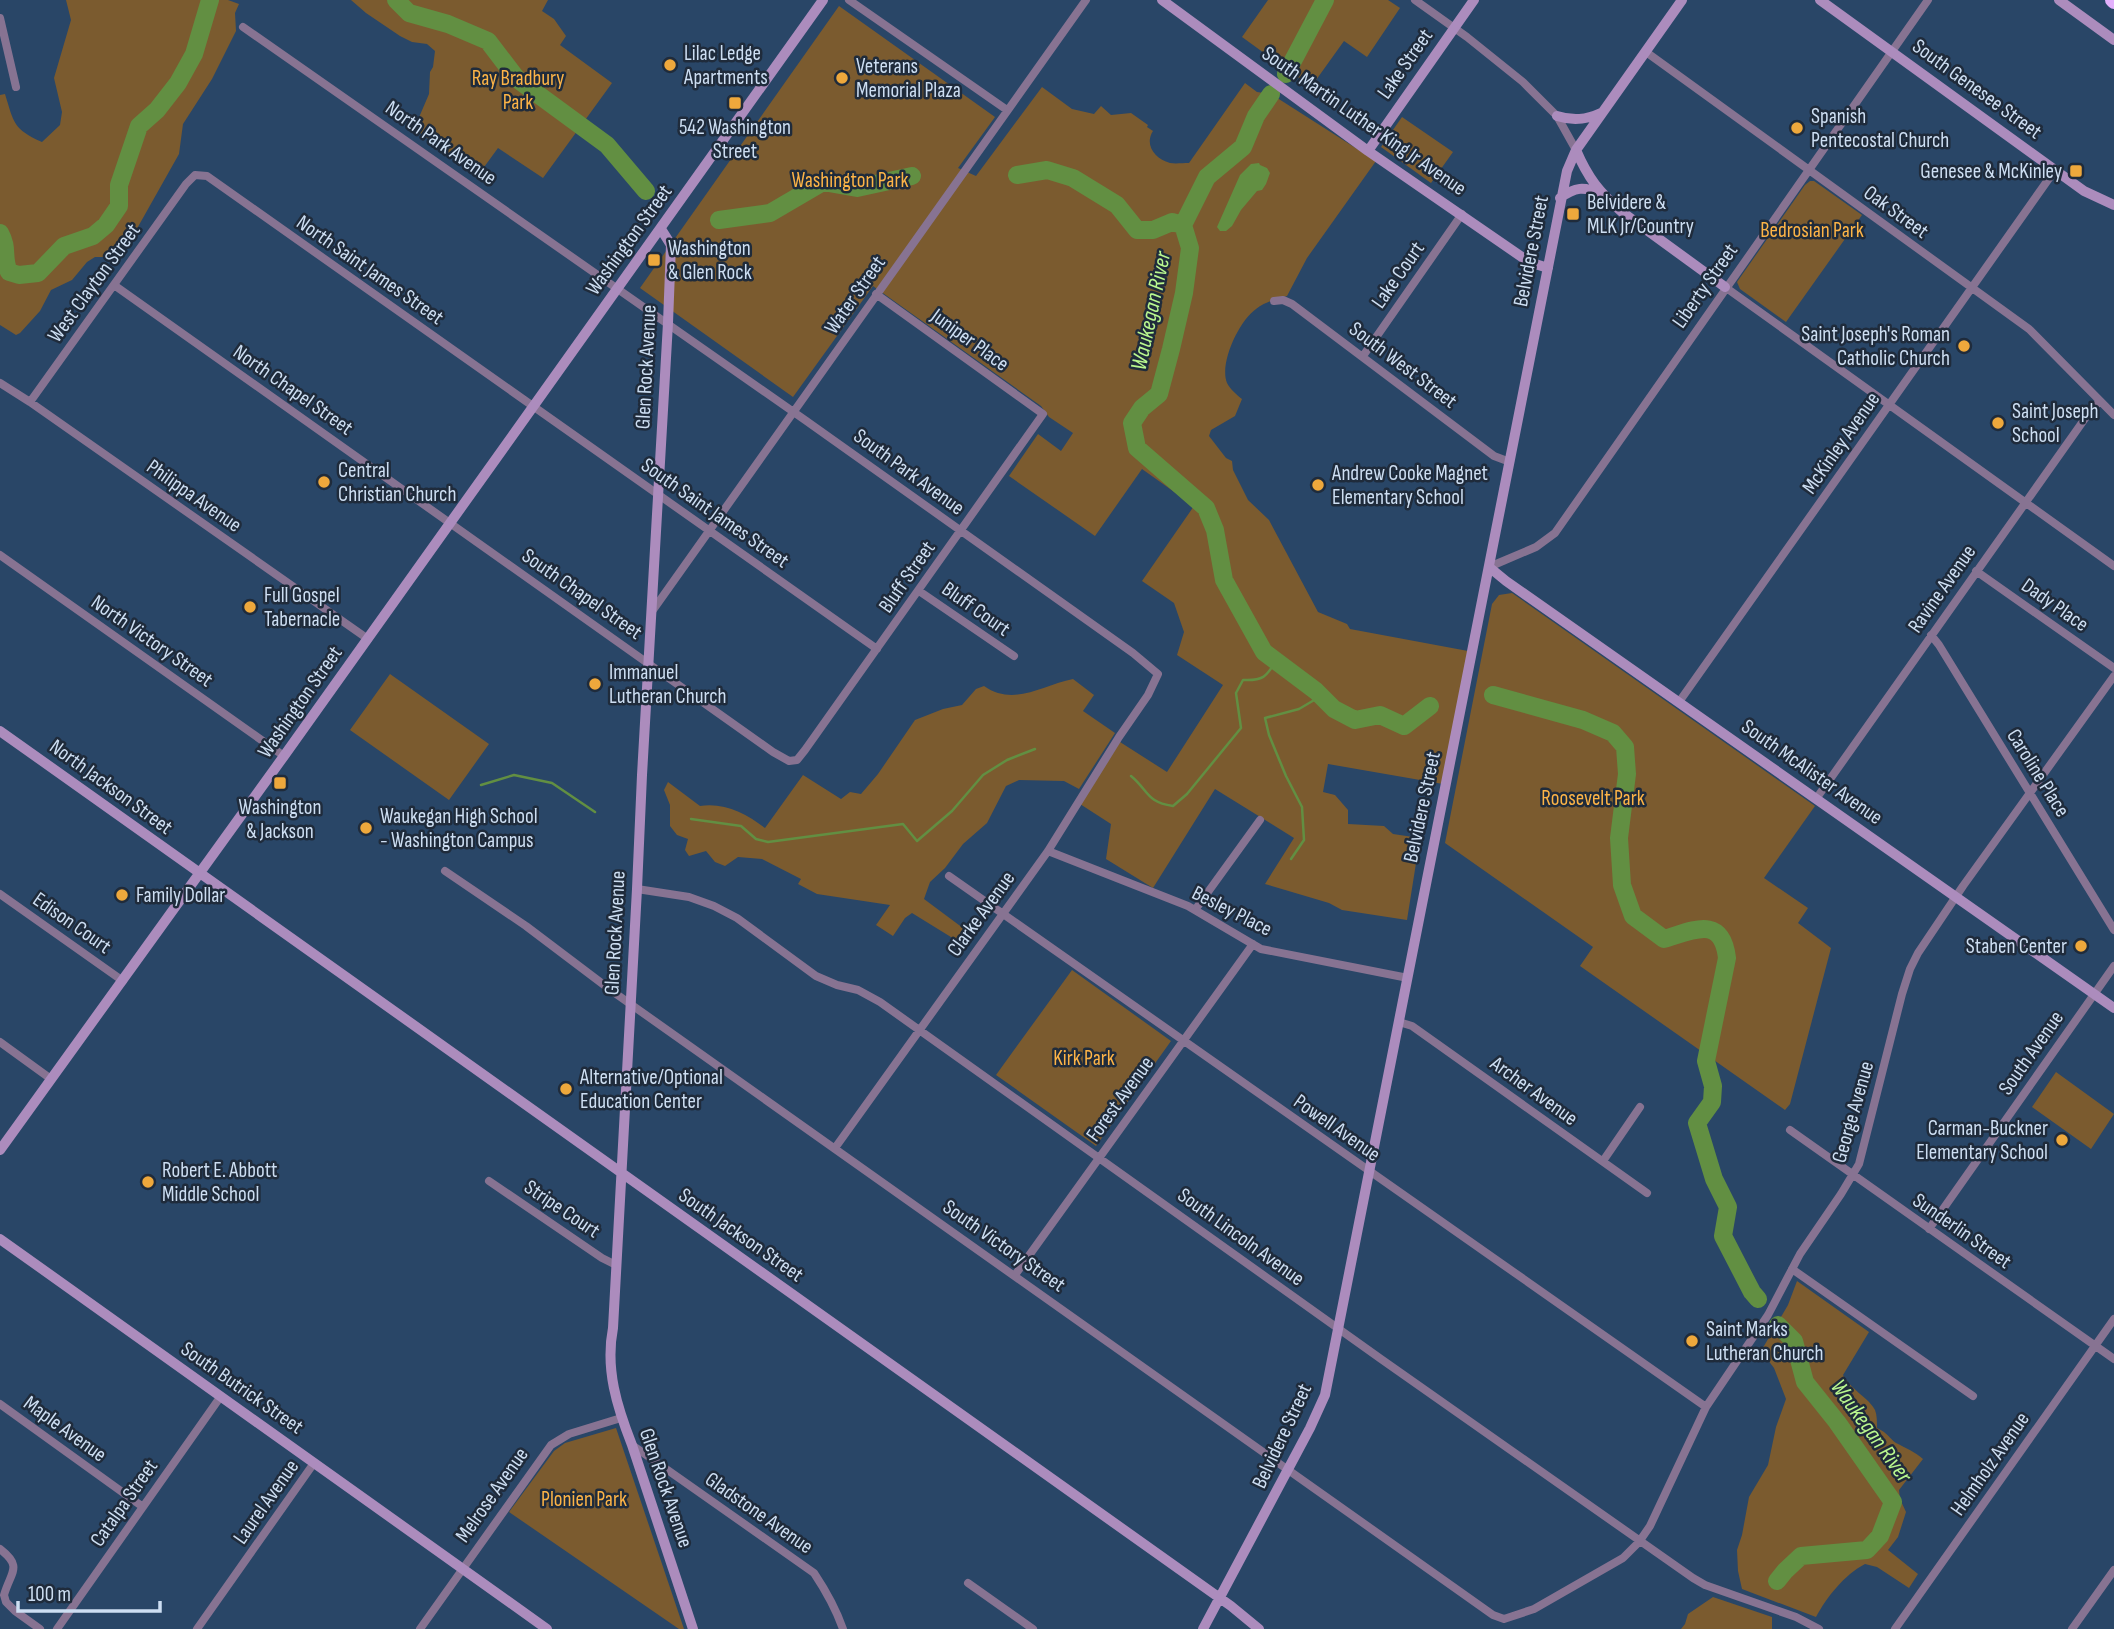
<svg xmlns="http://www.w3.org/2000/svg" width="2114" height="1629" viewBox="0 0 2114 1629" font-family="'Sofia Sans Condensed',sans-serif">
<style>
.green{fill:#7b5b2f}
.water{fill:#628f42}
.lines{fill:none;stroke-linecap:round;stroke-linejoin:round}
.stream{stroke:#628f42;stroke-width:2.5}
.river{stroke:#628f42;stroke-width:18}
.street{stroke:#877392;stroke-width:8}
.secondary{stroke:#ac8cbd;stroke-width:10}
.highway{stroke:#e2b0fc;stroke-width:14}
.poi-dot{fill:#eea83c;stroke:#1f2b3b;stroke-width:2.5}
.labels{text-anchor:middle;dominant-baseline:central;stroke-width:5;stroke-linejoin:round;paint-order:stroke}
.poi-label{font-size:21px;fill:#cddef2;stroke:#1f2b3b;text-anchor:start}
.street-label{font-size:21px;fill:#cddef2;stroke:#1f2b3b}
.park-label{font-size:21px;fill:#fdb447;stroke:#1f2b3b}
.water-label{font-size:23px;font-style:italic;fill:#b9f78f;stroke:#1f2b3b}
</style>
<rect width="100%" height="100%" fill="#294667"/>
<path class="green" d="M66 0H228L239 4 235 13 236 31 212 79 183 124 179 154 130 241 112 257H95L87 262 72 280 51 290 40 311 20 333 16 335 0 325V95L5 94C14 123 13 129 42 142L60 125 62 112 54 78 71 20Z
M351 0H548L542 11 554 19 566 36 560 45 612 83 543 178 498 148 479 174 414 129 429 94 430 72 433 67 435 51 427 44 412 42 400 36 366 13Z
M1268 0H1388L1400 8 1367 57 1344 41 1311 87 1242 37Z
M839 6 995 117 958 168 976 176 1042 87 1072 109 1094 114 1101 106 1111 115 1131 113 1148 125 1147 127 1153 131C1144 145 1155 159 1170 163 1175 164 1183 163 1189 163L1245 83 1257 92 1271 94 1376 161 1307 258 1287 296C1276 299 1265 302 1256 309 1239 321 1219 363 1227 383 1230 389 1237 395 1242 399L1235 416 1211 430 1209 436 1226 458 1232 461 1233 470 1248 500 1269 520 1318 612 1347 624 1350 629 1468 651 1443 784 1328 764 1323 792 1335 795 1348 810V824L1384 826 1393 834 1420 838 1407 920 1342 910 1329 903 1265 884 1294 838 1215 789 1153 888 1106 859 1111 824 1080 804 1120 742 1167 772 1223 685 1177 655 1184 632 1174 603 1142 581 1194 506 1142 469 1095 536 1009 476 1038 434 1061 451 1073 433 1049 417 1041 406 873 286 793 397 640 288Z
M1402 117 1453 152 1431 183 1381 147Z
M1810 181H1814L1862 215 1786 322 1740 289 1737 282 1805 185Z
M1512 593 1815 806 1764 878 1808 908 1798 923 1831 948 1790 1104 1785 1110 1580 966 1593 947 1445 843 1492 604 1499 595Z
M390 674 489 744 449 800 350 730Z
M1073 679 1094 695 1083 711 1115 733 1079 789 1064 781 1019 780 1006 786 987 823 963 844 945 868 930 882 924 899 967 931 959 942 912 913 905 918 893 936 876 925 890 905 817 894 798 884 801 879 762 859 738 857 725 866 715 862 706 851 689 856 685 850 688 839 677 835 670 826V805L664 790 668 782 700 806C724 802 747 814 765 828L803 775 841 799 850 792 861 794 878 774 915 720 943 709 962 705 976 689 984 686C1014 707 1043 685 1073 679Z
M1072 970 1171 1041 1096 1146 996 1075Z
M2056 1072 2114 1114 2091 1149 2032 1107Z
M1797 1281 1869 1332 1843 1375C1850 1389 1870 1399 1875 1410 1877 1415 1877 1422 1877 1428 1888 1433 1889 1438 1896 1443 1906 1448 1915 1452 1923 1459L1899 1490 1900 1499 1906 1512 1898 1537 1888 1550 1918 1574 1909 1588 1877 1567 1865 1564C1844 1575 1827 1597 1816 1617L1742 1589 1738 1571 1737 1550 1742 1535 1749 1497 1768 1465 1776 1427 1786 1399 1774 1368 1761 1351 1788 1305Z
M616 1428 684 1629H679L509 1512 554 1451 565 1443Z
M1713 1597 1772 1617V1629H1681L1685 1624 1688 1614Z"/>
<path class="water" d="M1259 163 1260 165 1267 168 1270 173 1266 184 1262 190 1257 191 1241 210 1232 226 1226 231H1220L1217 227 1240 175 1251 164Z"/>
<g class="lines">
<path class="stream" d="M1131 776C1149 791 1146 802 1173 806L1187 794 1241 728 1236 693 1243 680C1263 681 1266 677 1276 661
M481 785 514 775 552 783 595 812
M691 819 741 826 756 839 768 842 903 824 917 841 952 811 983 775 1007 760 1035 749
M1291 859 1304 840 1302 807 1286 776 1269 735 1265 718 1299 709 1321 696"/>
<path class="river" d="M396 0 409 13 448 24 488 41 517 79 607 145 646 191
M1286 74 1325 0
M1271 94 1256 116 1243 147 1207 177 1183 225 1190 248 1184 293 1171 349 1159 394 1142 408 1132 423 1137 448 1206 508 1215 530 1224 580 1264 652 1316 691 1334 709 1355 720 1380 715 1404 726 1430 706
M1017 175 1047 170 1073 178 1117 205 1137 230H1153L1172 222 1183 225
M719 220 770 213 823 182 857 188 912 176
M0 233C9 249 2 257 9 272L19 275 38 273 64 246 93 236 106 225 119 206V185L139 126 157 110 178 83 194 54 210 0
M1493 695 1583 720 1613 733 1625 747 1627 774 1619 838 1622 885 1633 916 1664 939C1694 930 1722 915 1727 958L1706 1061 1713 1086 1712 1102 1697 1123 1714 1179 1728 1207 1723 1236 1752 1292 1758 1299
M1777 1581 1785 1571 1801 1556 1867 1550 1880 1536 1893 1502 1837 1422 1805 1382 1794 1341 1778 1325"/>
<path class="street" d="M849 0 1007 110
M1415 0 1467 37 1523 82 1557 116 1576 150
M0 18 16 87
M243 27 805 420 1133 653 1158 674 1148 695 1119 737 1048 851 835 1148
M1646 52 2029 329 2114 415
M114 285 773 752 789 761 797 760 805 750 1043 414 876 294
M1725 287 2114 566
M1274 301 1283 300 1292 304 1494 456 1510 462
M1363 356 1462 214
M0 383 30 402 368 639
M30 402 186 184 195 175 207 176 877 649
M0 555 284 756
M1489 567 1536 547 1555 533 1928 0
M1976 571 2114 668
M919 591 1014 656
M653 610 1086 0
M1931 635 1939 645 2114 930
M1679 702 2055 170
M1816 799 2091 410 2100 401
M1048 851 1188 906 1261 949 1408 978
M445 871 526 926 612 991 1493 1615 1504 1619 1534 1609 1623 1558 1639 1542 1650 1526 1706 1407 1768 1315 1800 1254 1841 1194 1859 1164 1902 994 1910 969 1918 953 1963 886 2114 676
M949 876 1706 1407
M637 889 689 897 714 906 737 918 816 976 837 985 858 990 880 1002 1381 1359 1693 1578 1705 1585 1796 1617 1819 1629
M0 894 123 981
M1195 910 1260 820
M1399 1022 1412 1026 1647 1193
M0 1042 51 1079
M1790 1130 2114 1359
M1603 1161 1640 1107
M489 1181 602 1258 616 1265
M1929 1229 2114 966
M1792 1269 1973 1396
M1015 1275 1253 944
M0 1404 143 1507
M632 1445 814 1573C826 1591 836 1609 843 1629
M0 1549C23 1567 11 1571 4 1595L6 1602 15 1611 40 1629
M968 1583 1033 1629
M57 1629 221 1396
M197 1629 314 1463
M420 1629 551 1445 569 1434 621 1418
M1895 1629 2114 1319
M2072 1629 2114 1570"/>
<path class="secondary" d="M1162 0 1368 151 1529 262 1548 268
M1820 0 2084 191 2114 205
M2059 0 2114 40
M1557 116C1573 121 1586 120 1601 113
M1576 150C1588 178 1599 192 1622 212L1725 287
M1368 151 1474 0
M1560 198C1575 187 1584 186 1601 194
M661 229 671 245 668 323 642 775 637 889 613 1328C605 1369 617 1407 632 1445L693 1629
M1489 567 1506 581 2114 1008
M0 731 1231 1606 1259 1629
M0 1150 284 756 823 0
M0 1239 547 1629
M1203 1629 1310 1428 1325 1395 1567 171 1576 150 1682 0"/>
<path class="highway" d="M2112 0 2114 2"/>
</g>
<g class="poi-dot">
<circle cx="670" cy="65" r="7"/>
<circle cx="842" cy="78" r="7"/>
<rect x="728" y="96" width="14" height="14" rx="3.5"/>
<circle cx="1797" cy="128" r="7"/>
<rect x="2069" y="164" width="14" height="14" rx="3.5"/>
<rect x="1566" y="207" width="14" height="14" rx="3.5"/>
<rect x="647" y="253" width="14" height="14" rx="3.5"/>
<circle cx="1964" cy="346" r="7"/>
<circle cx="1998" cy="423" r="7"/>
<circle cx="324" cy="482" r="7"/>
<circle cx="1318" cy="485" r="7"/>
<circle cx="250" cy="607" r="7"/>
<circle cx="595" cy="684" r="7"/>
<rect x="273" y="776" width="14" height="14" rx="3.5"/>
<circle cx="366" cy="828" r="7"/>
<circle cx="122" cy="895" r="7"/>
<circle cx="2081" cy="946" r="7"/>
<circle cx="566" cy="1089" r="7"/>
<circle cx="2062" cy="1140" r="7"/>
<circle cx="148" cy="1182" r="7"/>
<circle cx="1692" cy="1341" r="7"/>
</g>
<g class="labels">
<g class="poi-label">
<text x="684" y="53">Lilac Ledge<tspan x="684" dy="24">Apartments</tspan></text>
<text x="856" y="66">Veterans<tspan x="856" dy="24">Memorial Plaza</tspan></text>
<text x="1811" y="116">Spanish<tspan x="1811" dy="24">Pentecostal Church</tspan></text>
<text x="735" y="127" text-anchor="middle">542 Washington<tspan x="735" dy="24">Street</tspan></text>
<text x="2062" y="171" text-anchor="end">Genesee &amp; McKinley</text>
<text x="1587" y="202">Belvidere &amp;<tspan x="1587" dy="24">MLK Jr/Country</tspan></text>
<text x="668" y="248">Washington<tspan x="668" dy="24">&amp; Glen Rock</tspan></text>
<text x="1950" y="334" text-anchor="end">Saint Joseph's Roman<tspan x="1950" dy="24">Catholic Church</tspan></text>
<text x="2012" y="411">Saint Joseph<tspan x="2012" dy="24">School</tspan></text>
<text x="338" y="470">Central<tspan x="338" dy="24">Christian Church</tspan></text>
<text x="1332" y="473">Andrew Cooke Magnet<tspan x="1332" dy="24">Elementary School</tspan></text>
<text x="264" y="595">Full Gospel<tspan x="264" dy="24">Tabernacle</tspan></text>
<text x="609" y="672">Immanuel<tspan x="609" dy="24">Lutheran Church</tspan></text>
<text x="280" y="807" text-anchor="middle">Washington<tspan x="280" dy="24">&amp; Jackson</tspan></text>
<text x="380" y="816">Waukegan High School<tspan x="380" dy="24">- Washington Campus</tspan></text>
<text x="136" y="895">Family Dollar</text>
<text x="2067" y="946" text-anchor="end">Staben Center</text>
<text x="580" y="1077">Alternative/Optional<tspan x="580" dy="24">Education Center</tspan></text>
<text x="2048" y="1128" text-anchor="end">Carman-Buckner<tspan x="2048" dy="24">Elementary School</tspan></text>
<text x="162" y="1170">Robert E. Abbott<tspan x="162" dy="24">Middle School</tspan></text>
<text x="1706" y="1329">Saint Marks<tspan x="1706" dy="24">Lutheran Church</tspan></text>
</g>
<g class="street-label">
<text transform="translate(1405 64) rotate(-55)">Lake Street</text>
<text transform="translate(1977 89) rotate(36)">South Genesee Street</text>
<text transform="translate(1364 121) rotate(35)">South Martin Luther King Jr Avenue</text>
<text transform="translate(441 143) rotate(35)">North Park Avenue</text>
<text transform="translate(1896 212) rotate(36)">Oak Street</text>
<text transform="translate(629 240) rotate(-54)">Washington Street</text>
<text transform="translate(1531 251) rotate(-79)">Belvidere Street</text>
<text transform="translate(370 270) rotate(35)">North Saint James Street</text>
<text transform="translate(1398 275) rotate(-55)">Lake Court</text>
<text transform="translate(94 283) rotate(-54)">West Clayton Street</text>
<text transform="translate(1705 286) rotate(-55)">Liberty Street</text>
<text transform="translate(855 295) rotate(-55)">Water Street</text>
<text transform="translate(970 340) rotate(36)">Juniper Place</text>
<text transform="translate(1403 365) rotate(37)">South West Street</text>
<text transform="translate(646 367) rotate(-87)">Glen Rock Avenue</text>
<text transform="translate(293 390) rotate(35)">North Chapel Street</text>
<text transform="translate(1841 443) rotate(-55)">McKinley Avenue</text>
<text transform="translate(909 472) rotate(36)">South Park Avenue</text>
<text transform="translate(194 496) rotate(35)">Philippa Avenue</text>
<text transform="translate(715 513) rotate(35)">South Saint James Street</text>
<text transform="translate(907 577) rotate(-55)">Bluff Street</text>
<text transform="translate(1942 589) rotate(-55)">Ravine Avenue</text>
<text transform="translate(582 594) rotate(35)">South Chapel Street</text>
<text transform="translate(2055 605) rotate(35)">Dady Place</text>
<text transform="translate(976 609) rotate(35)">Bluff Court</text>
<text transform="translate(152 641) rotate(35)">North Victory Street</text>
<text transform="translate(300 702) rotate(-55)">Washington Street</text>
<text transform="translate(1812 772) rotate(35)">South McAlister Avenue</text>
<text transform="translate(2038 773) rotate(58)">Caroline Place</text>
<text transform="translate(111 787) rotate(36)">North Jackson Street</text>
<text transform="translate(1422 807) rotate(-78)">Belvidere Street</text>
<text transform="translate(1232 911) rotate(27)">Besley Place</text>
<text transform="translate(981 914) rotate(-54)">Clarke Avenue</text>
<text transform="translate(72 923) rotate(35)">Edison Court</text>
<text transform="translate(615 933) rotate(-87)">Glen Rock Avenue</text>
<text transform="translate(2031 1053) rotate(-55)">South Avenue</text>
<text transform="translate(1534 1091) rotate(36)">Archer Avenue</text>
<text transform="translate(1120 1099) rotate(-54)">Forest Avenue</text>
<text transform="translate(1853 1112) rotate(-74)">George Avenue</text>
<text transform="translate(1337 1128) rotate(35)">Powell Avenue</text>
<text transform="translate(562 1209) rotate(34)">Stripe Court</text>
<text transform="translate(1962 1231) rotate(35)">Sunderlin Street</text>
<text transform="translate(741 1235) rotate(35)">South Jackson Street</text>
<text transform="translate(1241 1237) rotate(36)">South Lincoln Avenue</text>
<text transform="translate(1004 1246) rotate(35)">South Victory Street</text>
<text transform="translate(242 1388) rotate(35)">South Butrick Street</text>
<text transform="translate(65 1429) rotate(36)">Maple Avenue</text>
<text transform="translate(1282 1436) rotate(-65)">Belvidere Street</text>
<text transform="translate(1990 1464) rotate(-55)">Helmholz Avenue</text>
<text transform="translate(666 1488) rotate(71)">Glen Rock Avenue</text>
<text transform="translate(492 1495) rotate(-55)">Melrose Avenue</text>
<text transform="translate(266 1502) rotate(-55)">Laurel Avenue</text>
<text transform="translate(124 1503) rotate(-55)">Catalpa Street</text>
<text transform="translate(759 1513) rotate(35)">Gladstone Avenue</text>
</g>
<g class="park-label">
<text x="518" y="78">Ray Bradbury<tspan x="518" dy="24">Park</tspan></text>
<text x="850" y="180">Washington Park</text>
<text x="1812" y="230">Bedrosian Park</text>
<text x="1593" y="798">Roosevelt Park</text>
<text x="1084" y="1058">Kirk Park</text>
<text x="584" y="1499">Plonien Park</text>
</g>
<g class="water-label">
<text transform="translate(1151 311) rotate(-78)">Waukegan River</text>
<text transform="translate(1871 1431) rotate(54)">Waukegan River</text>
</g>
</g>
<path d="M18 1601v10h142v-10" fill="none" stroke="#cddef2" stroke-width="3.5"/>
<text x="28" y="1601" font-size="21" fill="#cddef2" stroke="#1f2b3b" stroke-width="5" paint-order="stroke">100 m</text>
</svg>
